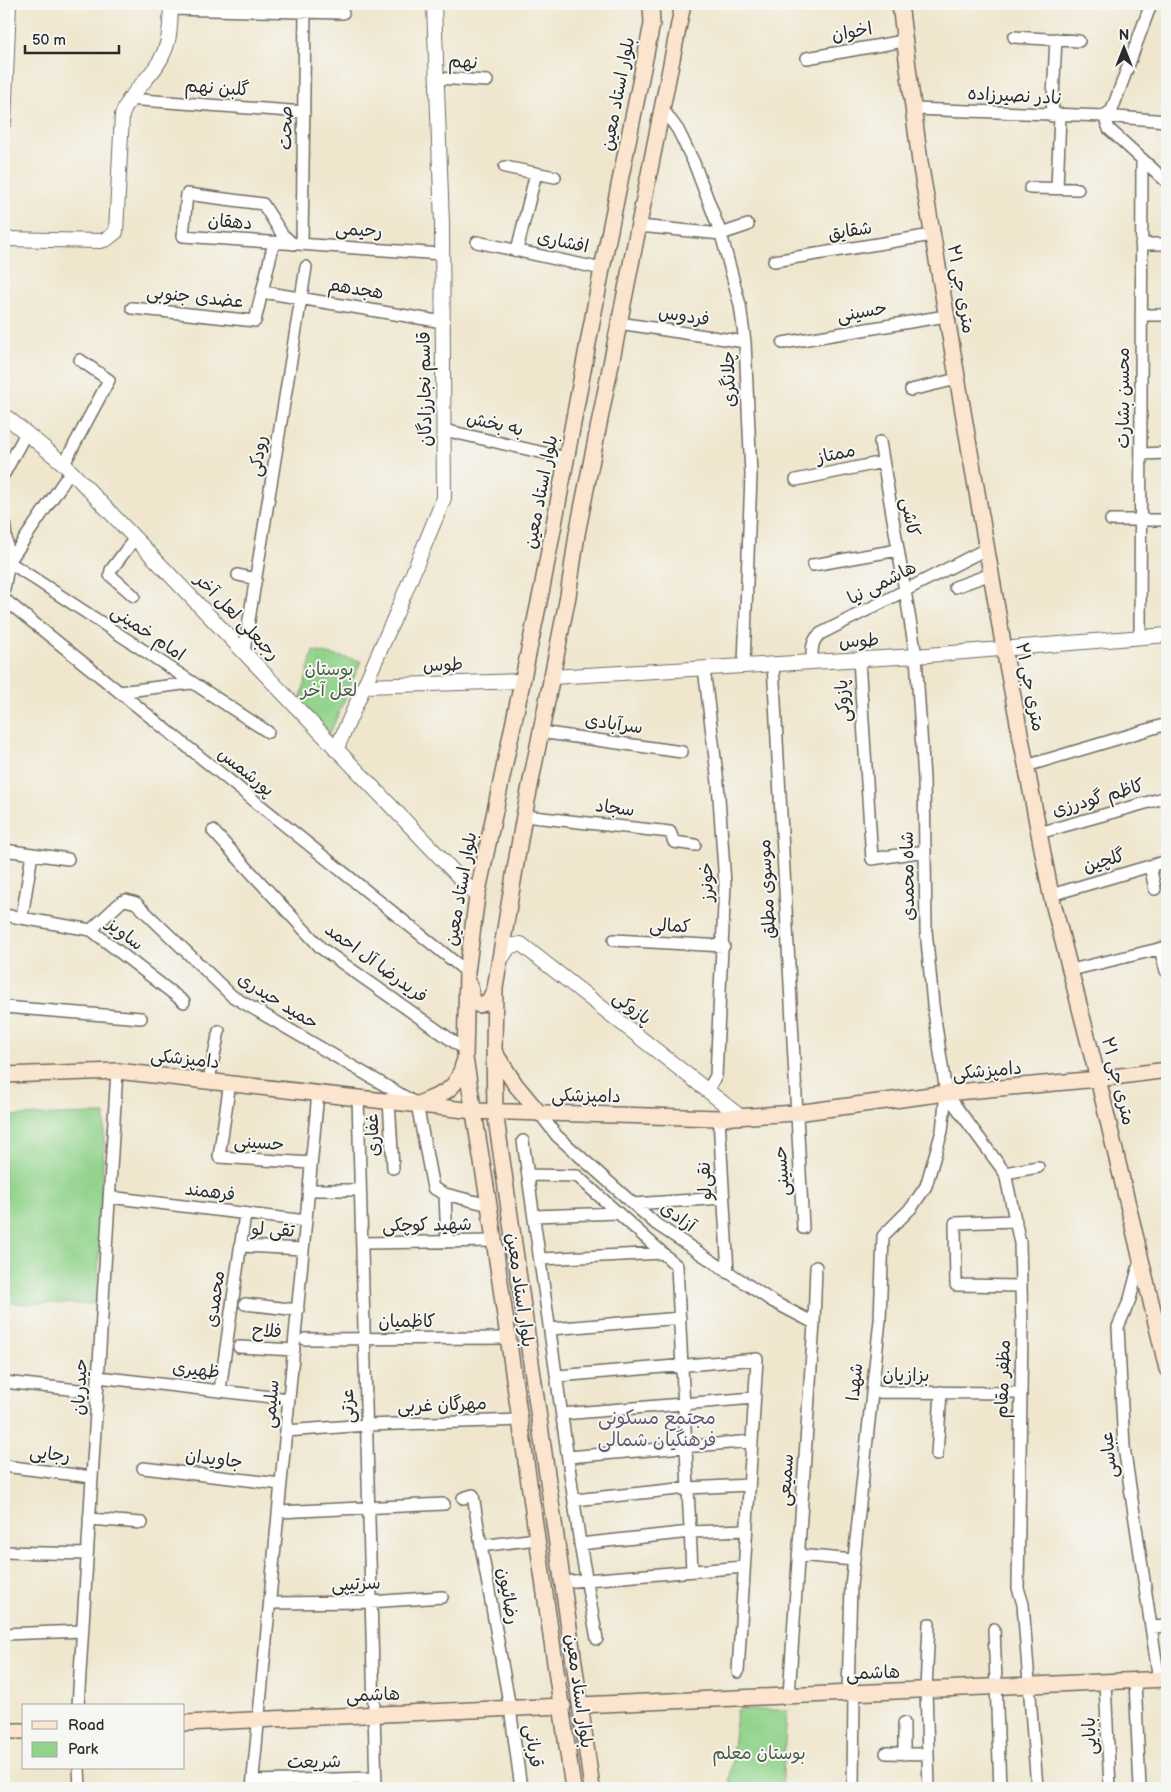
<svg xmlns="http://www.w3.org/2000/svg" width="1171" height="1792" viewBox="0 0 1171 1792" font-family="'Balsamiq Sans','Playpen Sans Arabic',sans-serif">
<style>
.green{fill:#91d38b;stroke:#5e7f5b}
.lines{fill:none;stroke-linecap:round;stroke-linejoin:round}
.minor-casing{stroke:#706c64;stroke-width:14}
.tertiary-casing{stroke:#706c64;stroke-width:16}
.secondary-casing{stroke:#706c64;stroke-width:18}
.minor{stroke:#fff;stroke-width:11}
.tertiary{stroke:#fff;stroke-width:14}
.secondary{stroke:#fce5cf;stroke-width:15}
.labels{text-anchor:middle;dominant-baseline:central;stroke-width:4;stroke-linejoin:round;paint-order:stroke}
.street-label{font-size:18px;fill:#2b2b2b;stroke:#f6f6f2}
.park-label{font-size:18px;fill:#4a5d48;stroke:#f6f6f2}
.neighbourhood-label{font-size:19px;fill:#665a72;stroke:#f6f6f2}
</style>
<rect width="100%" height="100%" fill="#f6f6f2"/>
<filter id="ink" filterUnits="userSpaceOnUse"><feTurbulence type="fractalNoise" baseFrequency=".02" numOctaves="2"/><feDisplacementMap in="SourceGraphic" scale="10" xChannelSelector="R" yChannelSelector="G"/><feConvolveMatrix kernelMatrix="1 2 1 2 8 2 1 2 1" color-interpolation-filters="sRGB"/></filter>
<filter id="wash" filterUnits="userSpaceOnUse"><feTurbulence type="fractalNoise" baseFrequency=".0096" numOctaves="4" result="noise"/><feDisplacementMap in="SourceGraphic" scale="20" xChannelSelector="R" yChannelSelector="G"/><feGaussianBlur stdDeviation="1.12" result="paint"/><feColorMatrix in="noise" values="0 0 0 0 0 0 0 0 0 0 0 0 0 0 0 0 0 1.4 0 .05"/><feComposite in="paint" operator="in"/></filter>
<g filter="url(#wash)">
<rect width="100%" height="100%" fill="#efe6cd"/>
<path class="green" d="M313 651 361 661 330 733 300 701Z
M105 1114 97 1304 4 1303V1116Z
M737 1710H787L782 1788H729Z"/>
</g>
<g filter="url(#ink)">
<g class="lines">
<g class="minor-casing">
<path id="minor" d="M170 9 343 13
M1014 37 1079 41
M807 58 904 41
M436 78 487 81
M128 99 304 112
M662 108 678 130 694 163 721 234 740 305 745 342 751 475 744 664
M914 109 1104 116 1112 110 1151 4
M1052 116 1056 39
M1167 121 1104 116 1109 129 1167 182
M505 167 555 177
M1030 188 1078 189
M1057 188 1060 116
M639 226 721 234 748 225
M477 242 602 269
M293 244 282 234 263 204 187 194 183 236 442 254
M302 244 305 12
M1141 244H1167
M517 250 536 173
M774 261 932 235
M263 292 443 322
M132 308 255 321 274 242
M1141 315H1167
M619 323 745 342
M783 343 946 316
M911 390 957 379
M444 430 566 458
M1141 454 1167 453
M64 464 109 380 80 360
M71 471 9 562 268 732
M4 474 26 433
M796 480 883 462
M1111 520H1167
M4 521 9 562 4 589
M813 565 898 550
M238 575 256 579
M955 587 991 574
M134 596 110 575 111 570 135 538
M4 599 467 972
M1140 637 1142 160
M244 651 306 267
M859 660 872 859 925 851
M812 662C812 651 811 641 820 634L986 549
M773 664 803 1228
M119 692 191 683
M540 732 682 752
M1026 766 1167 724
M524 816 670 832 674 842 695 845
M213 831 321 948 464 1049
M1039 833 1167 797
M4 850 68 859
M1150 866 1155 889
M1051 895 1167 861
M4 915 91 930 184 1002
M22 917 32 854
M91 930 121 902 126 900 136 903 232 996 417 1104 433 1188 445 1194 489 1205
M614 940 724 946
M1160 949 1166 971
M1071 970 1167 947
M4 1007 141 1018
M209 1080 219 1031
M230 1082 219 1157 311 1163
M704 1089 710 1086 716 1076 725 884 718 783 704 668
M946 1093 1005 1173 1020 1243 1022 1328 1018 1588 1023 1604 1037 1788
M358 1097 376 1788
M389 1101 393 1168
M540 1114 557 1136 656 1224 772 1301 814 1323
M719 1118 728 1273
M523 1141 580 1544 597 1639
M1005 1173 1038 1167
M528 1175 577 1176 677 1266 692 1570
M309 1190H360
M445 1194 447 1242
M109 1197 306 1221
M633 1204 723 1198
M534 1216 618 1213
M1016 1221 955 1223 956 1285 1021 1286
M362 1243 494 1241
M241 1246 303 1249
M541 1259 663 1253
M1140 1261 1130 1299 1118 1327 1124 1447 1159 1680
M245 1304 298 1310
M551 1329 680 1318
M305 1339 508 1338
M239 1347 294 1350
M558 1376 757 1359 738 1672
M98 1377 289 1399
M4 1382 97 1392
M220 1390 245 1214
M872 1392 1020 1393
M562 1414 754 1398
M286 1431 366 1425 520 1420
M937 1455 941 1392
M568 1457 752 1441
M4 1466 92 1477
M143 1468 281 1484
M463 1498 473 1495 481 1546
M575 1500 688 1488 749 1485
M278 1512 444 1504
M89 1519 142 1523
M580 1544 690 1532 746 1530
M4 1552 87 1554
M798 1555 854 1560
M562 1582 744 1567
M270 1603 370 1602 442 1597
M1151 1627 1167 1626
M994 1629 1000 1788
M4 1634 82 1631
M1135 1681 1140 1788
M1105 1682 1110 1788
M848 1693 851 1586 880 1320 883 1236 912 1207 926 1186 942 1131 946 1093 933 1005 926 930 924 779 916 656 880 442
M789 1695 814 1323 816 1267
M78 1706 117 1071
M904 1723V1754
M886 1753 928 1754
M79 1768 80 1788
M253 1781 375 1778
M252 1788 318 1093
M521 1788 510 1708 481 1546 536 1539
M853 1788 854 1692
M929 1788 926 1689 929 1624"/>
</g>
<g class="tertiary-casing">
<path id="tertiary" d="M4 122 9 4
M4 239 100 241 107 239 116 232 122 115C131 89 156 75 165 50 171 36 170 19 171 4
M4 415 64 464 477 896
M551 677 916 656 1167 635
M365 686 521 681
M336 750 396 614 444 498 442 224 434 4
M501 959 510 946 521 944 741 1117"/>
</g>
<g class="secondary-casing">
<path id="secondary" d="M900 4 920 162 1004 649 1039 833 1051 895 1098 1079 1167 1369
M470 986 473 1001 479 1005 488 1002 495 989
M495 1053 515 1084 540 1114
M4 1075 117 1071 474 1111 719 1118 796 1113 946 1093 1098 1079 1167 1070
M418 1104C444 1093 456 1092 464 1062
M580 1705 1167 1679
M184 1723 563 1706
M4 1731H24
M573 1788 489 1205 465 1058 467 972 477 896 542 588 602 269 652 24 651 4
M592 1788 495 1111 494 1050 495 988 524 816 568 596 577 534 683 4"/>
</g>
<use href="#minor" class="minor"/>
<use href="#tertiary" class="tertiary"/>
<use href="#secondary" class="secondary"/>
</g>
</g>
<g class="labels">
<g class="street-label">
<text transform="translate(852 32) rotate(-10)">اخوان</text>
<text transform="translate(463 62) rotate(4)">نهم</text>
<text transform="translate(217 88) rotate(4)">گلبن نهم</text>
<text transform="translate(618 94) rotate(-79)">بلوار استاد معین</text>
<text transform="translate(1015 96) rotate(3)">نادر نصیرزاده</text>
<text transform="translate(286 128) rotate(-89)">صحت</text>
<text transform="translate(230 222) rotate(4)">دهقان</text>
<text transform="translate(359 230) rotate(4)">رحیمی</text>
<text transform="translate(850 231) rotate(-9)">شقایق</text>
<text transform="translate(563 242) rotate(12)">افشاری</text>
<text transform="translate(356 289) rotate(9)">هجدهم</text>
<text transform="translate(961 289) rotate(80)">۲۱ متری جی</text>
<text transform="translate(195 297) rotate(6)">عضدی جنوبی</text>
<text transform="translate(862 312) rotate(-10)">حسینی</text>
<text transform="translate(684 316) rotate(9)">فردوس</text>
<text transform="translate(729 379) rotate(-92)">چلانگری</text>
<text transform="translate(425 389) rotate(-91)">قاسم نجارزادگان</text>
<text transform="translate(1123 398) rotate(-90)">محسن بشارت</text>
<text transform="translate(495 424) rotate(13)">به بخش</text>
<text transform="translate(836 454) rotate(-12)">ممتاز</text>
<text transform="translate(258 456) rotate(-81)">رودکی</text>
<text transform="translate(541 492) rotate(-79)">بلوار استاد معین</text>
<text transform="translate(910 517) rotate(80)">کاشی</text>
<text transform="translate(882 583) rotate(-27)">هاشمی نیا</text>
<text transform="translate(237 617) rotate(46)">رجبعلی لعل آخر</text>
<text transform="translate(148 633) rotate(34)">امام خمینی</text>
<text transform="translate(859 641) rotate(-3)">طوس</text>
<text transform="translate(443 665) rotate(-2)">طوس</text>
<text transform="translate(1030 687) rotate(79)">۲۱ متری جی</text>
<text transform="translate(843 701) rotate(-94)">پازوکی</text>
<text transform="translate(614 724) rotate(8)">سرآبادی</text>
<text transform="translate(246 772) rotate(39)">پورشمس</text>
<text transform="translate(1098 798) rotate(-16)">کاظم گودرزی</text>
<text transform="translate(615 808) rotate(7)">سجاد</text>
<text transform="translate(1104 861) rotate(-16)">گلچین</text>
<text transform="translate(908 876) rotate(-91)">شاه محمدی</text>
<text transform="translate(707 882) rotate(-91)">خونرز</text>
<text transform="translate(461 889) rotate(-80)">بلوار استاد معین</text>
<text transform="translate(767 889) rotate(-93)">موسوی مطلق</text>
<text transform="translate(670 926) rotate(3)">کمالی</text>
<text transform="translate(125 934) rotate(38)">ساویز</text>
<text transform="translate(376 963) rotate(36)">فریدرضا آل احمد</text>
<text transform="translate(278 1001) rotate(32)">حمید حیدری</text>
<text transform="translate(632 1008) rotate(38)">پازوکی</text>
<text transform="translate(185 1059) rotate(6)">دامپزشکی</text>
<text transform="translate(987 1071) rotate(-5)">دامپزشکی</text>
<text transform="translate(1118 1081) rotate(76)">۲۱ متری جی</text>
<text transform="translate(586 1096) rotate(1)">دامپزشکی</text>
<text transform="translate(373 1135) rotate(-93)">غفاری</text>
<text transform="translate(259 1143) rotate(4)">حسینی</text>
<text transform="translate(782 1171) rotate(-94)">حسینی</text>
<text transform="translate(705 1181) rotate(-93)">نقی‌لو</text>
<text transform="translate(210 1192) rotate(7)">فرهمند</text>
<text transform="translate(678 1217) rotate(36)">آزادی</text>
<text transform="translate(427 1225) rotate(-1)">شهید کوچکی</text>
<text transform="translate(273 1230) rotate(3)">تقی لو</text>
<text transform="translate(520 1290) rotate(82)">بلوار استاد معین</text>
<text transform="translate(215 1299) rotate(-82)">محمدی</text>
<text x="407" y="1321">کاظمیان</text>
<text transform="translate(267 1331) rotate(4)">فلاح</text>
<text transform="translate(196 1370) rotate(6)">ظهیری</text>
<text x="906" y="1375">بزازیان</text>
<text transform="translate(1003 1379) rotate(-88)">مظفر مقام</text>
<text transform="translate(855 1382) rotate(-84)">شهدا</text>
<text transform="translate(80 1387) rotate(-87)">حیدریان</text>
<text transform="translate(271 1404) rotate(-85)">سلیمی</text>
<text transform="translate(442 1405) rotate(-2)">مهرگان غربی</text>
<text transform="translate(348 1406) rotate(-91)">عزتی</text>
<text transform="translate(50 1454) rotate(7)">رجایی</text>
<text transform="translate(1109 1455) rotate(-96)">عباسی</text>
<text transform="translate(214 1459) rotate(7)">جاویدان</text>
<text transform="translate(786 1480) rotate(-86)">سمیعی</text>
<text transform="translate(356 1584) rotate(-2)">سرتیپی</text>
<text transform="translate(508 1596) rotate(80)">رضائیون</text>
<text transform="translate(873 1673) rotate(-2)">هاشمی</text>
<text transform="translate(579 1691) rotate(82)">بلوار استاد معین</text>
<text transform="translate(373 1695) rotate(-2)">هاشمی</text>
<text transform="translate(1090 1736) rotate(-93)">بابایی</text>
<text transform="translate(533 1746) rotate(82)">قربانی</text>
<text transform="translate(314 1762) rotate(-1)">شریعت</text>
</g>
<g class="park-label">
<text x="329" y="669">بوستان<tspan x="329" dy="21">لعل آخر</tspan></text>
<text x="759" y="1753">بوستان معلم</text>
</g>
<g class="neighbourhood-label">
<text x="657" y="1418">مجتمع مسکونی<tspan x="657" dy="22">فرهنگیان شمالی</tspan></text>
</g>
</g>
<rect width="1171" height="1792" fill="none" stroke="#f6f6f2" stroke-width="20"/>
<rect x="22" y="1704" width="162" height="65" fill="#f6f6f2" stroke="#a5a5a2"/>
<rect x="32" y="1721" width="25" height="8" fill="#fce5cf" stroke="#a5a5a2"/>
<text x="68" y="1730" font-size="15" fill="#2b2b2b">Road</text>
<rect x="32" y="1742" width="25" height="15" fill="#91d38b" stroke="#a5a5a2"/>
<text x="68" y="1754" font-size="15" fill="#2b2b2b">Park</text>
<g transform="translate(1124 48)" stroke="#f6f6f2" stroke-width="4" paint-order="stroke">
<path d="M0-4L9 19L0 12L-9 19Z" fill="#2b2b2b"/>
<text y="-8" font-size="14" font-weight="bold" text-anchor="middle" fill="#2b2b2b">N</text>
</g>
<path d="M25 45v8h94v-8" fill="none" stroke="#2b2b2b" stroke-width="2.5"/>
<text x="32" y="45" font-size="15" fill="#2b2b2b" stroke="#f6f6f2" stroke-width="4" paint-order="stroke">50 m</text>
</svg>
